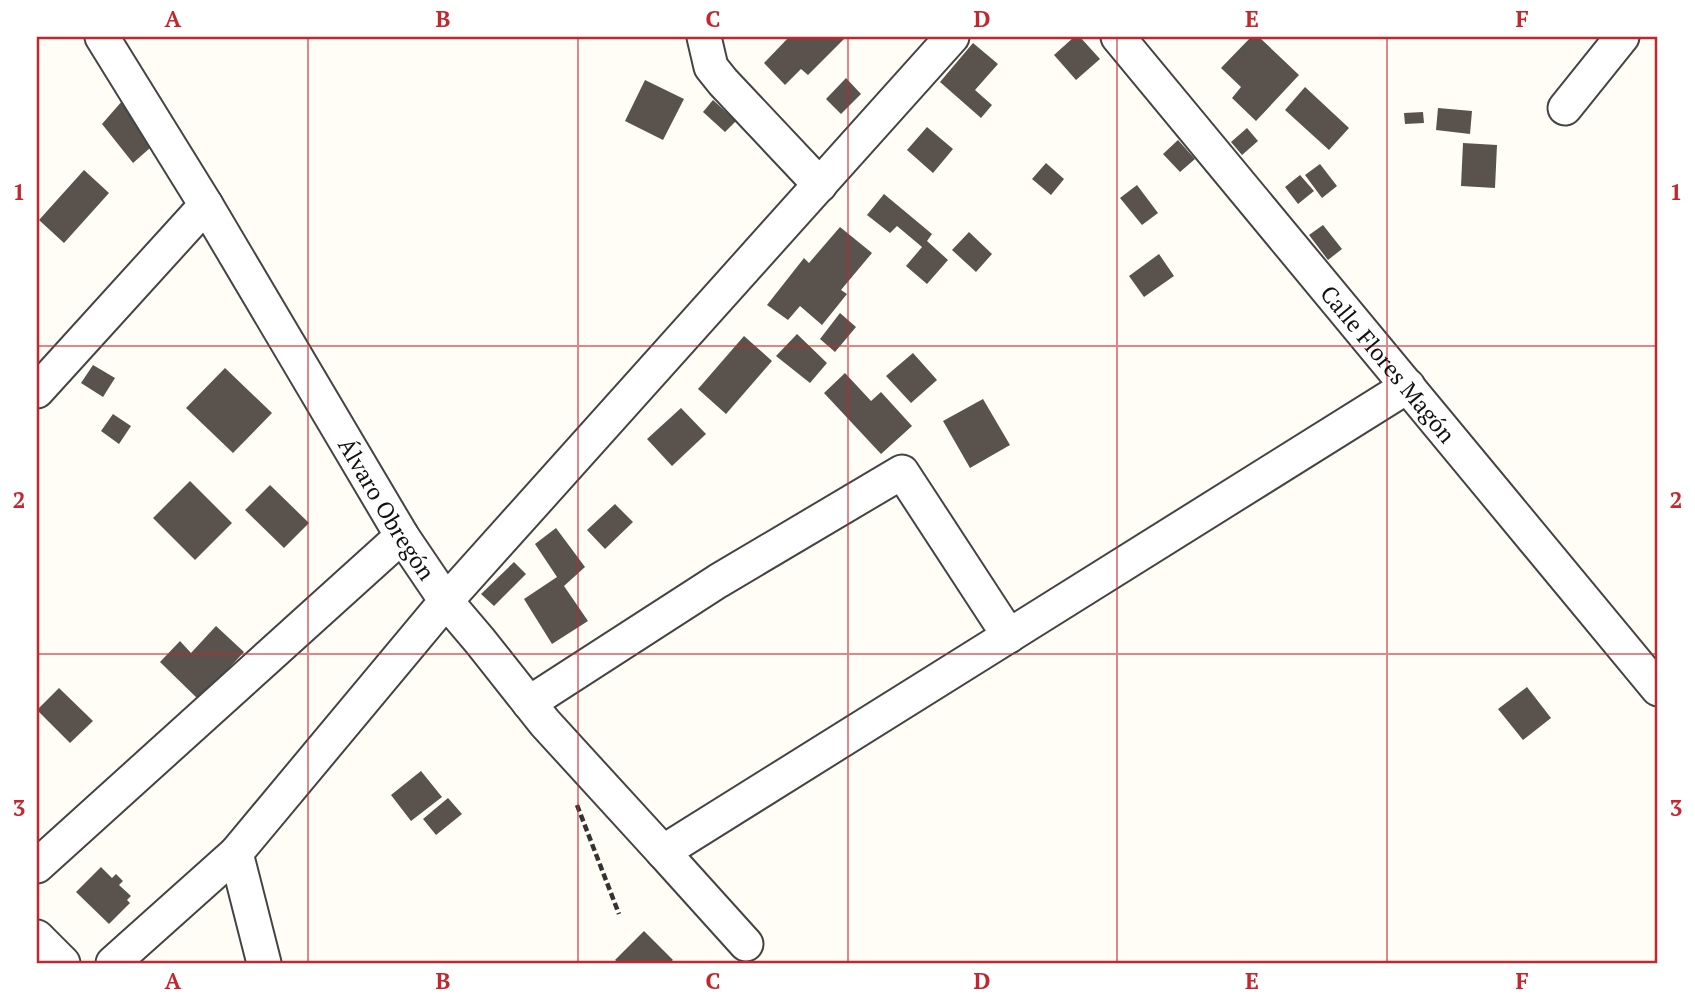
<svg xmlns="http://www.w3.org/2000/svg" width="1695" height="1000" viewBox="0 0 1695 1000" font-family="'PT Serif',serif">
<style>
.building{fill:#5a524d}
.lines{fill:none;stroke-linecap:round;stroke-linejoin:round}
.minor-casing{stroke:#444;stroke-width:37}
.path{stroke:#333;stroke-width:4.5;stroke-dasharray:7 3.5;stroke-linecap:butt}
.minor{stroke:#fff;stroke-width:33}
.grid{fill:none;stroke:#c4262e;stroke-width:2;stroke-opacity:0.55}
.labels{text-anchor:middle;dominant-baseline:central;stroke-width:7;stroke-linejoin:round;paint-order:stroke}
.street-label{font-size:23px;fill:#111;stroke:#fff}
.neatline{fill:none;stroke:#c4262e;stroke-width:2.5}
.grid-label{font-size:23px;text-anchor:middle;font-weight:bold;fill:#c4262e}
</style>
<rect width="100%" height="100%" fill="#fffdf5"/>
<path class="building" d="M789 37H846L808 75 801 69 785 85 764 63Z
M1074 37H1080L1100 59 1076 80 1054 55Z
M1251 37H1259L1299 75 1256 121 1232 98 1241 87 1221 68Z
M973 43 998 64 975 90 992 105 981 118 940 82Z
M846 78 861 94 841 114 826 99Z
M645 80 684 99 663 140 625 121Z
M1305 87 1349 128 1329 150 1285 110Z
M123 100 150 148 133 163 102 124Z
M713 100 736 121 725 132 703 112Z
M1438 108 1472 111 1470 134 1436 130Z
M1423 112 1424 123 1405 124 1404 113Z
M927 127 953 149 933 173 907 150Z
M1247 128 1258 141 1242 155 1231 142Z
M1178 140 1195 159 1180 172 1163 154Z
M1463 143 1497 145 1495 188 1461 186Z
M1046 163 1064 179 1051 195 1032 179Z
M1320 164 1337 186 1322 198 1305 175Z
M84 170 109 193 64 243 39 220Z
M1300 175 1314 191 1298 204 1285 187Z
M1137 185 1158 213 1142 225 1120 198Z
M884 194 932 234 927 241 948 260 927 284 906 266 922 247 897 226 890 233 867 215Z
M1323 225 1342 249 1328 260 1309 235Z
M840 227 872 253 841 290 847 294 822 325 800 306 788 320 767 305 804 258 809 263Z
M969 232 992 254 976 272 952 250Z
M1159 254 1174 276 1144 297 1129 276Z
M840 313 856 327 835 352 820 339Z
M797 334 827 363 810 383 776 356Z
M744 336 772 361 726 414 698 389Z
M913 353 937 380 911 403 886 376Z
M93 365 115 378 103 397 81 383Z
M225 368 272 413 233 453 186 408Z
M845 373 871 401 881 392 912 426 881 454 824 393Z
M983 399 1010 445 970 468 943 421Z
M681 408 706 434 672 466 647 439Z
M113 414 131 426 119 444 101 431Z
M190 481 232 523 195 560 153 518Z
M270 485 309 523 284 548 245 510Z
M615 504 633 522 605 549 587 530Z
M556 528 585 567 564 586 588 621 552 644 524 599 557 577 535 544Z
M514 562 526 574 494 606 481 594Z
M216 626 244 652 199 700 160 662 180 641 191 653Z
M1527 687 1551 718 1523 740 1498 709Z
M59 688 93 721 70 743 37 710Z
M421 771 442 797 411 821 391 795Z
M448 798 462 814 436 835 423 819Z
M101 867 112 878 116 874 123 881 119 885 131 896 127 900 130 903 109 924 76 892Z
M644 931 673 960 669 963H619L615 960Z"/>
<g class="lines">
<g class="minor-casing">
<g id="minor">
<path id="s1" d="M102 37 206 205 402 536 446 601 236 853 264 963"/>
<path d="M704 37 711 67 723 82 820 185"/>
<path d="M952 37 446 601 480 641 545 723 663 852 1408 386"/>
<path id="s2" d="M1118 37 1658 689"/>
<path d="M1565 108 1622 37"/>
<path d="M37 391 206 205"/>
<path d="M529 703 718 581 902 472 1009 636"/>
<path d="M663 852 746 944"/>
<path d="M37 866 402 536"/>
<path d="M37 937 63 963"/>
<path d="M113 963 236 853"/>
</g>
</g>
<path class="path" d="M577 805 619 914"/>
<use href="#minor" class="minor"/>
</g>
<path class="grid" d="M308 37V963M578 37V963M848 37V963M1117 37V963M1387 37V963M37 346H1658M37 654H1658"/>
<g class="labels">
<g class="street-label">
<text stroke="none"><textPath href="#s2" startOffset="424">Calle Flores Magón</textPath></text>
<text stroke="none"><textPath href="#s1" startOffset="551">Álvaro Obregón</textPath></text>
</g>
</g>
<rect width="1695" height="1000" fill="none" stroke="#ffffff" stroke-width="77"/>
<rect x="38" y="38" width="1618" height="924" class="neatline"/>
<g class="grid-label">
<text x="173" y="27">A</text>
<text x="443" y="27">B</text>
<text x="713" y="27">C</text>
<text x="982" y="27">D</text>
<text x="1252" y="27">E</text>
<text x="1522" y="27">F</text>
<text x="19" y="200">1</text>
<text x="1676" y="200">1</text>
<text x="19" y="508">2</text>
<text x="1676" y="508">2</text>
<text x="19" y="816">3</text>
<text x="1676" y="816">3</text>
<text x="173" y="989">A</text>
<text x="443" y="989">B</text>
<text x="713" y="989">C</text>
<text x="982" y="989">D</text>
<text x="1252" y="989">E</text>
<text x="1522" y="989">F</text>
</g>
</svg>
